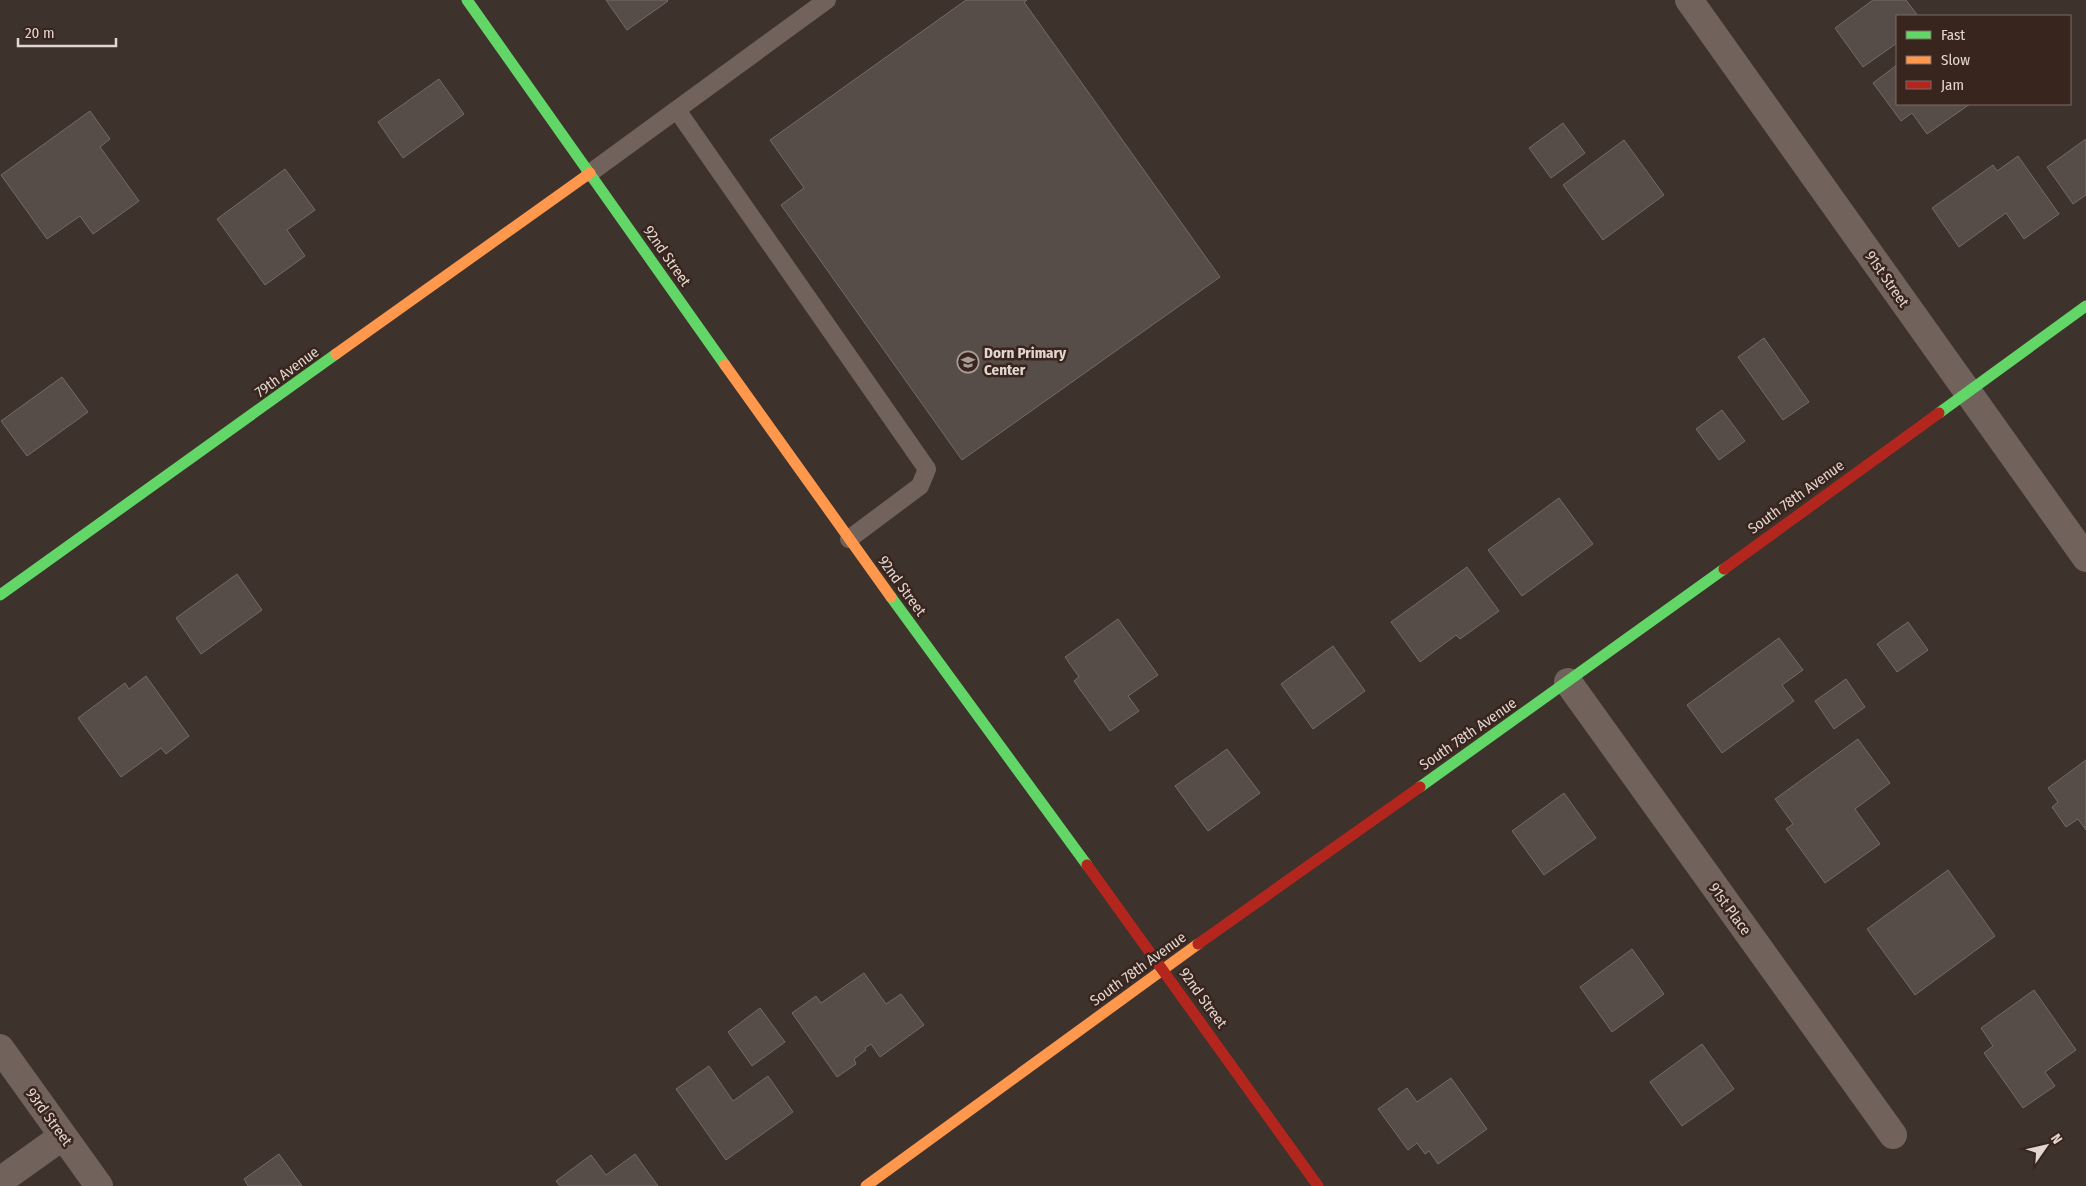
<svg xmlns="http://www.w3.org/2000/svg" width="2086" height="1186" viewBox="0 0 2086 1186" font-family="'Fira Sans Condensed',sans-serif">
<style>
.building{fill:#564c48;stroke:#756b66}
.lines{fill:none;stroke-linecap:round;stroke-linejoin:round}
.lane{stroke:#72625c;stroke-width:18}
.street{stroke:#72625c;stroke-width:28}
.fast{stroke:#63d668;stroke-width:11}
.slow{stroke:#ff974d;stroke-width:11}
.jam{stroke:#b3261e;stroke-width:11}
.labels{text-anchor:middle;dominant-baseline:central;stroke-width:5;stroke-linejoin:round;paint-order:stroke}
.street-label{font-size:15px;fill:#e3d5d0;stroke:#38251d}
.poi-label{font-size:15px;font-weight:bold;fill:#e3d5d0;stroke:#38251d;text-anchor:start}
</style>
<rect width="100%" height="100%" fill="#3d322c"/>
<path class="building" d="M606 0H667L668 1 627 30Z
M966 0H1027L1024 2 1220 277 962 460 781 205 804 188 770 140Z
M1873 0H1906L1918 16H1897V43L1863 67 1835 28Z
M1897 65V104H1970L1927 134 1912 113 1901 121 1873 83Z
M439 79 464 114 403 158 378 122Z
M90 111 110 139 100 147 139 201 93 234 80 216 47 239 1 175Z
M1563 123 1585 153 1551 178 1529 148Z
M2086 139V195L2073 204 2047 167Z
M1624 140 1664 195 1603 240 1563 185Z
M2018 156 2059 214 2024 239 2006 213 1959 247 1932 208 1993 165 1997 171Z
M285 169 315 210 287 230 305 256 265 285 217 219Z
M1764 338 1809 402 1783 420 1738 357Z
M62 377 88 412 27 456 1 421Z
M1722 410 1745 441 1719 460 1696 429Z
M1559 498 1593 544 1522 596 1488 550Z
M1467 567 1499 611 1460 639 1456 635 1420 662 1391 622Z
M237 574 262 610 201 654 176 618Z
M1118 619 1158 675 1128 696 1139 711 1110 731 1074 681 1079 677 1065 657Z
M1908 622 1928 650 1897 672 1877 644Z
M1779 638 1803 670 1782 685 1794 701 1722 753 1687 705Z
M1333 646 1365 691 1313 729 1281 684Z
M146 676 189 736 166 754 161 748 121 777 78 718 125 683 129 689Z
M1846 679 1865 707 1834 729 1815 701Z
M1858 739 1890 783 1855 809 1880 844 1825 883 1786 829 1793 824 1775 799Z
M1227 749 1260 793 1208 831 1175 786Z
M2086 760V830L2078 819 2066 827 2052 807 2058 802 2048 788Z
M1564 793 1596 838 1544 875 1512 831Z
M1948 870 1995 936 1915 995 1867 929Z
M1632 949 1664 994 1612 1032 1580 987Z
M864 973 886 1004 901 994 924 1025 880 1057 871 1044 865 1048 866 1050 854 1059 856 1064 837 1077 792 1013 816 996 821 1003Z
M2034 990 2076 1050 2045 1072 2055 1086 2023 1108 1984 1053 1993 1046 1981 1028Z
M760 1008 785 1042 752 1066 728 1032Z
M1702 1044 1734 1089 1682 1126 1650 1082Z
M709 1066 733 1101 768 1076 793 1112 726 1160 676 1089Z
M1451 1078 1487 1129 1438 1164 1429 1151 1425 1154 1417 1143 1408 1150 1378 1109 1407 1088 1417 1102Z
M279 1154 302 1186H248L244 1179Z
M635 1154 658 1186H560L556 1181 591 1155 606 1175Z"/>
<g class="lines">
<path class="lane" d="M677 110 927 469 920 486 849 539
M590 173 827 0"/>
<path class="street" d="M1689 0 2086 558
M1568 682 1893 1135
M0 1048 99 1186
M0 1181 63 1136"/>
<path class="fast" d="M467 0 725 365
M1939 413 2086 306
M0 595 336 354
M891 597 1087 865
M1420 787 1724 569"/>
<path class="slow" d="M336 354 590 173
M725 365 891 597
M866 1186 1198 944"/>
<path class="jam" d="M1724 569 1939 413
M1087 865 1318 1186
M1198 944 1420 787"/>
</g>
<defs>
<g id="school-ring" transform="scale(1.125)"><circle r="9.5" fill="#38251d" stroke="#a99c97" stroke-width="1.5"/><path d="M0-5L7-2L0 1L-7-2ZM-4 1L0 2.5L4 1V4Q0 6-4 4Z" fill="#a99c97"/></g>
</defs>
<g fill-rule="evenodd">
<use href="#school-ring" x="968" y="362"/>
</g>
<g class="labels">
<g class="street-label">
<text transform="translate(667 256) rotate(55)">92nd Street</text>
<text transform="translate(1887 279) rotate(55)">91st Street</text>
<text transform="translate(287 372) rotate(-36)">79th Avenue</text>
<text transform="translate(1796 497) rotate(-36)">South 78th Avenue</text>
<text transform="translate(902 586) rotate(54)">92nd Street</text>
<text transform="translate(1468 734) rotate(-35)">South 78th Avenue</text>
<text transform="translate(1730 909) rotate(54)">91st Place</text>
<text transform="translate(1138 969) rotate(-36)">South 78th Avenue</text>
<text transform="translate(1203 998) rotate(54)">92nd Street</text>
<text transform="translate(49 1117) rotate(54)">93rd Street</text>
</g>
<g class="poi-label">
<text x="984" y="353">Dorn Primary<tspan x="984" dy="17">Center</tspan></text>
</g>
</g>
<rect x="1896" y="15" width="175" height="90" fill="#38251d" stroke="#7c6b65"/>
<rect x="1906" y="31" width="25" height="8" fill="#63d668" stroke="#7c6b65"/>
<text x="1941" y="40" font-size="15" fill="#e3d5d0">Fast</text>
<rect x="1906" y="56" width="25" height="8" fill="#ff974d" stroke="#7c6b65"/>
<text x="1941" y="65" font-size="15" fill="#e3d5d0">Slow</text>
<rect x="1906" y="81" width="25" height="8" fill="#b3261e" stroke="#7c6b65"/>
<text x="1941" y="90" font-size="15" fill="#e3d5d0">Jam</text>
<g transform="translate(2046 1146) rotate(56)" stroke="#38251d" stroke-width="4" paint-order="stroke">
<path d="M0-4L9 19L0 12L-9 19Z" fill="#e3d5d0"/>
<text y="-8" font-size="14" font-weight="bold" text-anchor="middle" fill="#e3d5d0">N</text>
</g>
<path d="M18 38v8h98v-8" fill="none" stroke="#e3d5d0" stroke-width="2.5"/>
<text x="25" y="38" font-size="15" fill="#e3d5d0" stroke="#38251d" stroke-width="4" paint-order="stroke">20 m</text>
</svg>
